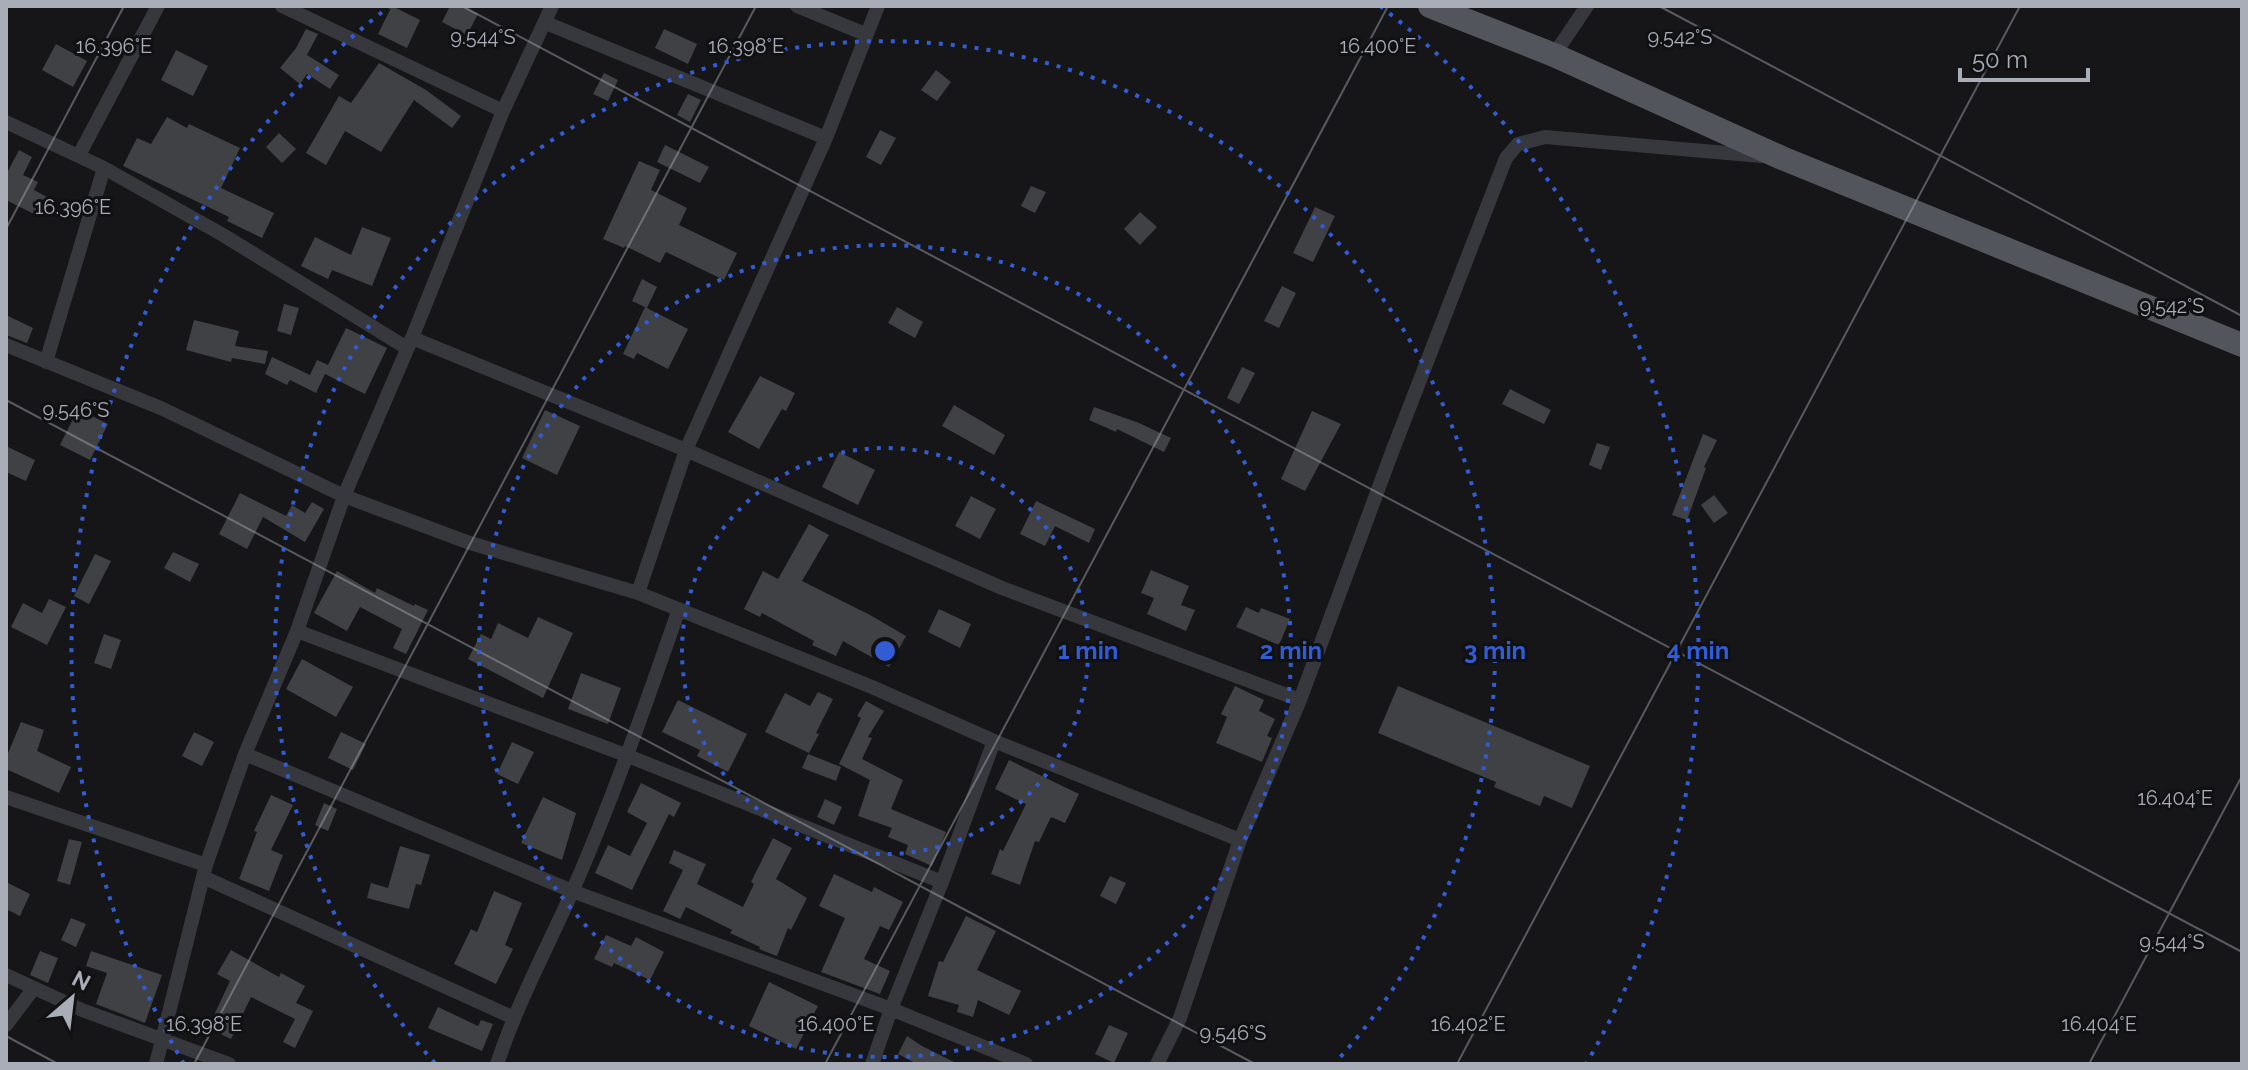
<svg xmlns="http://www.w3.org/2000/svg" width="2248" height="1070" viewBox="0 0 2248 1070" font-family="Raleway,sans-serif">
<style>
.building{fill:#404145}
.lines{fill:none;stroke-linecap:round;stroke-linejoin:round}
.minor{stroke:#37383d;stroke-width:14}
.primary{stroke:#53555c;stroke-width:24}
.ticks{fill:none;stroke:#a8adb8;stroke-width:2;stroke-opacity:0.45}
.ring{fill:none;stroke:#325cd3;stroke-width:4;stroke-dasharray:4 8}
.ticks-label{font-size:20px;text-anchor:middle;fill:#a8adb8;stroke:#111113;stroke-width:6;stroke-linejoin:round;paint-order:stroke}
.centre{fill:#325cd3;stroke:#111113;stroke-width:4}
.ring-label{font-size:24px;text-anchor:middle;font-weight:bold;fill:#325cd3;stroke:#111113;stroke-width:6;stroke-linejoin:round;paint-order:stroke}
</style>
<rect width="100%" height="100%" fill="#161618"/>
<path class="building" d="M392 6 420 20 407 48 378 34Z
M450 6H462L478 14 467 35 442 22Z
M306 29 318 34 307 55 339 75 330 89 307 74 300 84 280 68 296 48Z
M664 29 697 44 688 64 655 48Z
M56 44 87 61 73 87 42 70Z
M176 50 208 66 193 96 161 80Z
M379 63 426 90 461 116 452 128 414 100 381 152 345 131 326 165 306 153 339 96 351 103Z
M936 70 951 82 937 101 921 90Z
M604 73 618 80 608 101 593 94Z
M688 94 701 100 690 122 677 115Z
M167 117 187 128 189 124 240 148 221 188 274 213 262 238 227 221 229 217 123 166 137 138 151 144Z
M880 130 896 138 881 165 866 157Z
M279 133 296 149 282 163 266 147Z
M665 145 709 167 700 183 657 162Z
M19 150 32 157 23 175 38 182 34 190 47 197 38 216 6 200V175Z
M639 161 660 170 651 190 687 208 679 225 737 253 724 280 666 252 660 263 625 246 624 248 603 239Z
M1031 186 1046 192 1035 213 1021 206Z
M1315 207 1335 216 1313 262 1293 253Z
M1140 212 1157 227 1140 245 1124 229Z
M362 227 391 238 372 286 332 270 328 279 301 266 315 237 351 255Z
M642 279 657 287 647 308 632 301Z
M1282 286 1296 293 1279 328 1264 321Z
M284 304 299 308 291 335 277 331Z
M645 307 688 329 668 369 637 353 634 359 623 354Z
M897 307 923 322 915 338 888 323Z
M6 315 33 328 27 343 6 335Z
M194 320 239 331 235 346 268 351 265 364 232 358 231 362 186 350Z
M346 328 387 348 365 394 325 374 316 393 290 380 287 385 265 374 272 357 310 375 317 360 328 365Z
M1242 367 1255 373 1239 404 1227 398Z
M760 376 795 393 786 411 782 409 759 449 728 432Z
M1510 389 1551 410 1544 424 1502 404Z
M954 405 1005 435 994 455 942 426Z
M1094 407 1139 423 1171 438 1164 452 1117 429 1116 432 1089 420Z
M78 409 108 424 90 460 60 445Z
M545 410 580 426 557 475 522 458Z
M1312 411 1341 424 1305 491 1281 479Z
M1703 434 1717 440 1704 467 1706 468 1687 520 1672 515Z
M1597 443 1610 447 1601 470 1589 465Z
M6 446 35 460 26 481 6 472Z
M839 452 875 470 858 505 822 487Z
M240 493 286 516 292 505 305 513 312 502 324 509 305 542 263 517 247 549 219 534Z
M1714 495 1728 513 1714 523 1701 505Z
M971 496 996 509 980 539 955 526Z
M1036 501 1095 529 1089 543 1055 526 1045 546 1020 534Z
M809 524 829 535 802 581 870 615 906 636 889 667 843 641 836 656 812 645 814 641 762 613 760 617 744 609 763 571 778 579Z
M173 552 199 564 190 582 164 568Z
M95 554 111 561 89 604 74 596Z
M1151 570 1189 586 1181 605 1195 610 1186 631 1147 614 1154 598 1141 593Z
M337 571 375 593 377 588 414 606 415 604 428 610 406 654 393 648 402 629 360 607 347 631 314 613Z
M49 599 66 607 47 645 11 627 23 603 42 613Z
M1246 607 1259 613 1261 608 1290 619 1279 645 1236 627Z
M939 609 971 624 960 648 928 632Z
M538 617 573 633 543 698 468 659 481 634 491 639 498 623 528 638Z
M104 634 121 640 111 669 94 663Z
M302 659 353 687 336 717 286 689Z
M581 673 621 688 608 724 568 709Z
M1235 686 1264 700 1259 711 1275 719 1267 736 1272 738 1262 762 1216 743 1227 717 1221 714Z
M1398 686 1590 766 1572 808 1544 796 1540 806 1494 787 1496 782 1378 733Z
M818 692 833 699 816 733 819 734 809 753 765 732 785 693 810 706Z
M678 700 747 734 728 772 697 756 700 750 662 732Z
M866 701 884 711 868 737 872 738 862 759 903 780 891 809 946 832 932 866 905 854 908 845 888 837 892 828 858 816 870 780 839 764 861 718 857 716Z
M21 722 44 730 37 751 71 767 59 793 6 769V758Z
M194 732 214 742 202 766 182 756Z
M341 732 366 744 353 770 328 758Z
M512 742 534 752 518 784 497 774Z
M808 754 841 767 836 781 802 768Z
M1009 760 1079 794 1065 823 1051 817 1039 842 1035 841 1020 885 991 874 1000 849 1003 851 1026 804 995 789Z
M641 783 681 803 674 817 669 814 632 890 595 873 608 845 630 856 647 823 627 812Z
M271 795 293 805 271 850 283 855 269 891 239 879 257 832 254 831Z
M543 797 576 813 562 860 521 843Z
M825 799 842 807 834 825 817 817Z
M324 803 337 809 328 831 315 825Z
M773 838 792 848 776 879 807 898 791 930 788 928 777 956 759 949 760 947 730 933 732 930 686 907 680 919 663 911 683 870 669 863 674 850 706 864 697 884 743 907 754 884 751 882Z
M69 839 82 842 70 885 57 881Z
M400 846 430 855 421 885 416 884 409 909 367 898 371 883 388 888Z
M834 874 872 892 874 887 903 902 889 930 880 926 864 959 890 971 880 994 821 972 845 918 819 906Z
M1110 876 1126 883 1116 904 1100 896Z
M6 882 30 894 20 916 6 909Z
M494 891 522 903 505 945 513 949 496 984 454 964 471 929 477 932Z
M966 916 996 931 977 970 1021 991 1009 1015 978 1000 973 1017 957 1012 959 1005 928 996 939 961 943 962Z
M71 918 86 924 76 947 61 940Z
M606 935 631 946 636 937 664 952 650 980 614 963 612 967 594 959Z
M231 950 279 977 281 973 305 986 296 1003 313 1011 295 1048 283 1042 295 1019 251 997 231 1039 208 1028 230 981 217 974Z
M40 951 58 958 48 983 30 975Z
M91 951 162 975 145 1023 96 1004 107 973 86 966Z
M769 982 818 1006 796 1049 749 1026Z
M438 1007 478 1026 481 1020 493 1024 482 1051 428 1028Z
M1109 1025 1128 1033 1114 1063 1095 1054Z
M907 1036 922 1046 958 1064H917L898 1054Z"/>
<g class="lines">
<path class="minor" d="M282 6 503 111
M797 6 865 34
M546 23 826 138
M1554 55 1587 6
M6 122 104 168 223 235 407 348
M79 155 158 6
M412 338 686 450 1002 588 1300 700
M6 345 163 409 344 496 467 542 638 593 872 687 994 741 1240 840
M46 362 104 168
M638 593 686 450 826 138 878 6
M297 631 628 756 942 882
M245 754 572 891 891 1009 1026 1064
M6 797 206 865
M203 877 512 1017
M6 975 82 1010 229 1064
M6 1025 34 988
M156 1064 206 865 245 754 297 631 344 496 412 338 503 111 552 6
M497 1064C517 1004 547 948 573 890 613 798 646 704 679 609
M872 1064 891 1009 942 882 994 741
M1157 1064 1180 1018 1240 840 1300 700 1392 452 1506 158 1518 144 1545 137 1761 156"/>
<path class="primary" d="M1430 6 1554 55 1782 158 2242 345"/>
</g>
<path class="ticks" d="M462 6 2242 952M1659 6 2242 316M6 229 124 6M6 400 1255 1064M6 1036 58 1064M194 1064 756 6M825 1064 1388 6M1457 1064 2020 6M2089 1064 2242 776"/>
<g class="ring">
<circle cx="885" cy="651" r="203"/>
<circle cx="885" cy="651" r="406"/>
<path d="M435 1063A610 610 0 1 1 1335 1063"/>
<path d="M184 1064A813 813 0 0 1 390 6M1380 6A813 813 0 0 1 1586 1064"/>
</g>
<g class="ticks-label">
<text x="483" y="44">9.544°S</text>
<text x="1680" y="44">9.542°S</text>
<text x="114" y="53">16.396°E</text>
<text x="746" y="53">16.398°E</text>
<text x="1378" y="53">16.400°E</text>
<text x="73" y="214">16.396°E</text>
<text x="2172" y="313">9.542°S</text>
<text x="76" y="417">9.546°S</text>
<text x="2175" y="805">16.404°E</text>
<text x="2172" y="949">9.544°S</text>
<text x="204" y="1031">16.398°E</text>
<text x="836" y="1031">16.400°E</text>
<text x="1468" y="1031">16.402°E</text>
<text x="2099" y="1031">16.404°E</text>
<text x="1233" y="1040">9.546°S</text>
</g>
<circle cx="885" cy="651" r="12" class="centre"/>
<g class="ring-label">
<text x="1088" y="659">1 min</text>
<text x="1291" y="659">2 min</text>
<text x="1495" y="659">3 min</text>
<text x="1698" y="659">4 min</text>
</g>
<rect width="2248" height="1070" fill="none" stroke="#a8adb8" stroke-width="16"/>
<g transform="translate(72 998) rotate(28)" stroke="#111113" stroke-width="6" paint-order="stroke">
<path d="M0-6L14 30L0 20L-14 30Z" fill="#a8adb8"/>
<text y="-12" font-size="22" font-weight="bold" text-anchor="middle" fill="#a8adb8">N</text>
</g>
<path d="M1960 68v12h128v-12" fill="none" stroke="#a8adb8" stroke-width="4"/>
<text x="1972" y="68" font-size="24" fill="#a8adb8" stroke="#111113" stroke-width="6" paint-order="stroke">50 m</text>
</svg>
